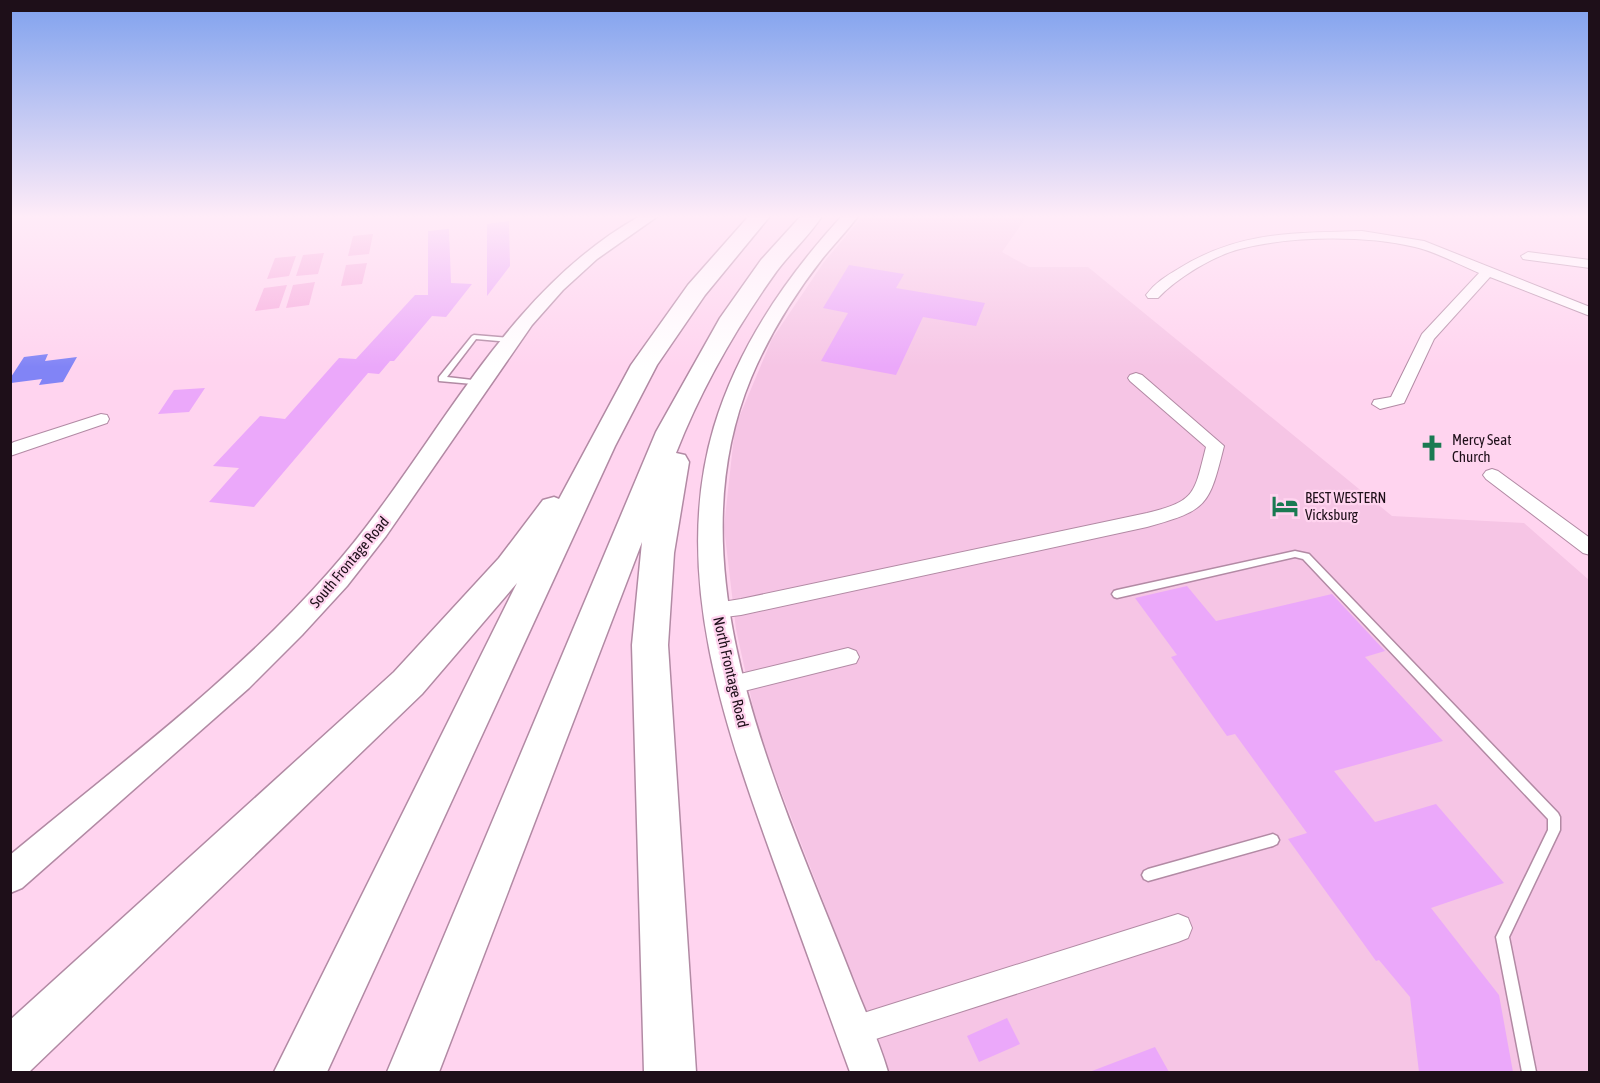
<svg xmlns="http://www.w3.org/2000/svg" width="1600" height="1083" viewBox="0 0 1600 1083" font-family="'Asap Condensed',sans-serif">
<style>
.built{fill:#f6c5e5}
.green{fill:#f7aadd}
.water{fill:#8184f6}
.building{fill:#eba8fa}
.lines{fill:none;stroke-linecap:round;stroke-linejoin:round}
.service-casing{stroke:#b28aa4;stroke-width:3}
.minor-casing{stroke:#b28aa4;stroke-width:2}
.tertiary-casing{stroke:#b28aa4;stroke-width:3}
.motorway-casing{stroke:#b28aa4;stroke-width:3}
.service{fill:#fff;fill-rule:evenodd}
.minor{fill:#fff;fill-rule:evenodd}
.tertiary{fill:#fff;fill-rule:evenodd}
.motorway{fill:#fff;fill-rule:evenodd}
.labels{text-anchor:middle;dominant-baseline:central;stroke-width:4.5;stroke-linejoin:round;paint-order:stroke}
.poi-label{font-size:15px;fill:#1e0f19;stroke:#ffd4ef;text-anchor:start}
.street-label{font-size:15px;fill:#1e0f19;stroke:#ffd4ef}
</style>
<rect width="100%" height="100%" fill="#ffd4ef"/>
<path class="built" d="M863 216H1027L1002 252 1029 267H1088L1392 516 1524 523 1589 580V1072H889L759 734 736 629 724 527 735 427 772 339 824 262Z"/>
<path class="green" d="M373 234 369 254 348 256 353 236Z
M324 253 318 274 296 276 303 255Z
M296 256 289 276 267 279 275 258Z
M367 263 362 284 341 286 346 265Z
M315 282 309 305 286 308 293 285Z
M287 285 279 308 255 311 264 288Z"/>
<path class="water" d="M48 354 45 361 77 357 63 382 39 385 42 379 11 383V377L24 357Z"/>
<path class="building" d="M509 221 510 266 487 296V224Z
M449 229 451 283 472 284 446 317 432 316 394 361H390L379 374 368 373 254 507 209 502 239 468 213 466 260 416 285 419 339 358 356 359 415 295H428V231Z
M849 265 904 274 896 288 985 303 976 326 923 317 896 375 821 361 848 313 823 308Z
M205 388 189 412 158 414 174 390Z
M1187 586 1216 621 1332 594 1385 651 1365 657 1443 741 1334 771 1375 822 1436 804 1504 883 1431 908 1499 995 1513 1072H1419L1410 997 1379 960 1376 961 1288 839 1307 833 1235 734 1227 736 1171 657 1177 655 1135 598Z
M1007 1018 1020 1044 979 1062 967 1036Z
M1155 1047 1169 1072H1092V1071Z"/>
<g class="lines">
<g class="service-casing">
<path id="service" d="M474 335 510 338 513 340 510 342 476 339 447 377 481 381H484V385L439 381V377L472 336Z
M1295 551 1309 554 1558 813 1560 817V830L1509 937 1536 1072H1522L1496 937 1548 830V819L1303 559 1295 557 1117 598 1114 597 1112 594 1114 591 1117 590Z
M1273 834 1277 836 1279 840 1277 844 1273 846 1148 881 1144 879 1142 875 1144 871 1148 869Z"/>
</g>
<g class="minor-casing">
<path id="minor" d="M1362 231 1424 241 1590 307V316L1490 277 1434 339 1404 403 1380 409 1372 404 1374 400 1391 397 1422 334 1479 273C1458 264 1436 252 1415 247 1364 235 1291 236 1240 249 1213 256 1177 278 1158 298H1148L1146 295C1155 283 1166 276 1178 269 1239 231 1293 233 1362 231Z
M1528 252 1590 260V268L1523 259 1521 256Z
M1136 373 1142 375 1224 446C1209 506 1208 510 1147 527L741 615 717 618 710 616 707 610 710 604 741 599 1147 513C1196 501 1194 494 1206 447L1130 381 1128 378 1130 375Z
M101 414 107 415 109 419 107 423 10 456V444L14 442Z
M1492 469 1498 471 1590 538V555L1583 553 1486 479 1483 475 1486 471Z
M848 648 856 651 859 657 856 663 732 694 724 692 721 685 724 678 732 676Z
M1178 914 1188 918 1192 928 1188 938 1178 942 854 1046 843 1042 839 1031 843 1020 854 1016Z"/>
</g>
<g class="tertiary-casing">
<path id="tertiary" d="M640 216H658L597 259 563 290 532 325 386 536 347 586 302 635 249 688 22 888 10 893V855C117 766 237 677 329 572 434 454 498 296 640 216Z
M842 216H858C847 231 834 244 822 259 794 295 769 335 751 378 670 573 781 795 852 978 864 1009 879 1041 888 1072H850C825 1004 801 936 776 868 726 729 670 576 714 427 738 347 786 277 842 216Z"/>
</g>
<g class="motorway-casing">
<path id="motorway" d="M749 216H770L705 295 657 365 615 446 327 1072H274L517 583 422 694 29 1072H10V1020L394 672 499 558 543 500 554 497 559 499 631 365 688 285Z
M801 216H822C809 236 790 253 776 272 736 328 701 389 676 453L685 455 689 462 674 553 668 645 696 1072H644L632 645 642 542 439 1072H387L656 432 720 318 761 260Z"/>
</g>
<use href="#service" class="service"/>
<use href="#minor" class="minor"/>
<use href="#tertiary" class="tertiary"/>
<use href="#motorway" class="motorway"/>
</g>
<linearGradient id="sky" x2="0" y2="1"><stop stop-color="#7fa1ee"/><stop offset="0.59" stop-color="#ffecf8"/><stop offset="1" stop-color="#ffecf8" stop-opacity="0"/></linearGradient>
<rect width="1600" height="367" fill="url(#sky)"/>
<defs>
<g id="church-bare" transform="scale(2.07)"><path d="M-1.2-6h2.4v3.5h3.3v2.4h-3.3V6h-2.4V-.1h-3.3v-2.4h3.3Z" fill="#1a7a52" stroke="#ffd4ef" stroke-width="2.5" paint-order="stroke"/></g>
<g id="hotel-bare" transform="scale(2.07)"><path d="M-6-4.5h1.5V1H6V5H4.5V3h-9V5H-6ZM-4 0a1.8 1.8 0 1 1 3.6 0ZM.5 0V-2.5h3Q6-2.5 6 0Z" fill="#1a7a52" stroke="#ffd4ef" stroke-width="2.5" paint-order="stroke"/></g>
</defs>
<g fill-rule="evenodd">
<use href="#church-bare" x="1432" y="448"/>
<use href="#hotel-bare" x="1285" y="506"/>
</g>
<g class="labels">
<g class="poi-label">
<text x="1452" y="439">Mercy Seat<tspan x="1452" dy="17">Church</tspan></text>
<text x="1305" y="497">BEST WESTERN<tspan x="1305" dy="17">Vicksburg</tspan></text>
</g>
<g class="street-label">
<text transform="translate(349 562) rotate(-50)">South Frontage Road</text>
<text transform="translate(731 672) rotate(77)">North Frontage Road</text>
</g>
</g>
<rect width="1600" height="1083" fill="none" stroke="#1e0f19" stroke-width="24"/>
</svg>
